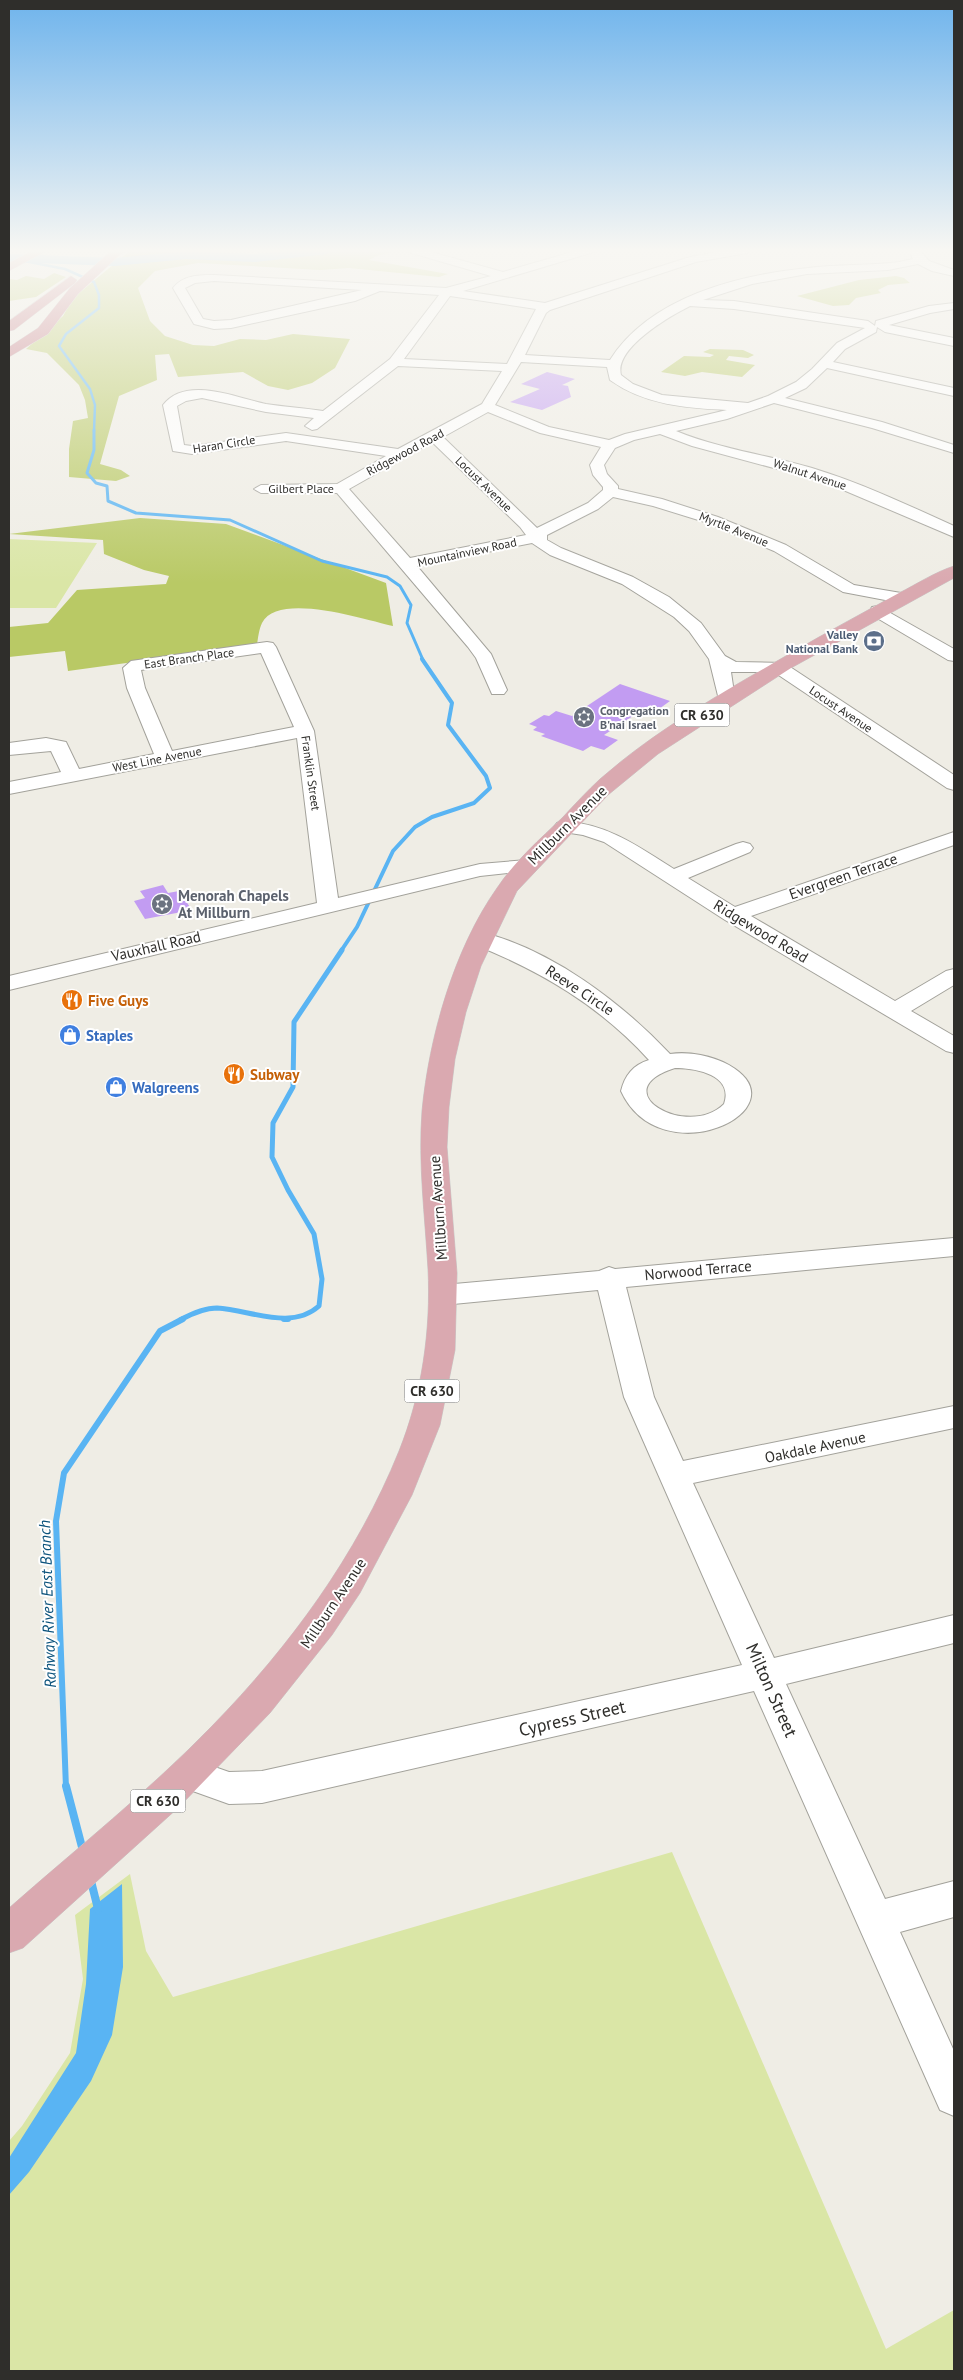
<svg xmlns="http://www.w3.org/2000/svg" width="963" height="2380" viewBox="0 0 963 2380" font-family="'PT Sans',sans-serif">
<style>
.green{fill:#dae6a6}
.forest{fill:#b9c965}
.water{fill:#59b4f3}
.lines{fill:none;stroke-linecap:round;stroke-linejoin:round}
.stream-far5{stroke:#59b4f3;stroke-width:2.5}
.stream-far4{stroke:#59b4f3;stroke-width:3}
.stream-far3{stroke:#59b4f3;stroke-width:4}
.stream-far2{stroke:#59b4f3;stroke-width:5}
.stream-far1{stroke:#59b4f3;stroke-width:6}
.stream{stroke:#59b4f3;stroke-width:8}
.river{fill:#59b4f3;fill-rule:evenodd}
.building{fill:#c29cf2}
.minor-casing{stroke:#a3a29b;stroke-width:2}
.major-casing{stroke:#c9c9c8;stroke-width:1}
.highway-casing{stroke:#c9c9c8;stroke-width:1}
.minor{fill:#fff;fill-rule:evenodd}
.major{fill:#daa9b0;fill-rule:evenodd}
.highway{fill:#c16f7c;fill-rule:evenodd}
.labels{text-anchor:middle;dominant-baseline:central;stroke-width:4;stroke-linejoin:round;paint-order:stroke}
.far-street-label{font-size:12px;fill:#2f2e2b;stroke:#fff}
.far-service-label{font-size:12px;font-weight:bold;fill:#4e5e75;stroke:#fff;text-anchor:end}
.far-worship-label{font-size:12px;font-weight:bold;fill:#5b616d;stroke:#fff;text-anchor:start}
.shield{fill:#fff;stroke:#6d6d6b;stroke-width:1}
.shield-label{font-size:14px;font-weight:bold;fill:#2f2e2b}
.street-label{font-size:15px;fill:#2f2e2b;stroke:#fff}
.worship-label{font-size:15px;font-weight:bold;fill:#5b616d;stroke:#fff;text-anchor:start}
.food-label{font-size:15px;font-weight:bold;fill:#c56008;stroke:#fff;text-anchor:start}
.shop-label{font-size:15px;font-weight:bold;fill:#366cbe;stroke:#fff;text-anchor:start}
.water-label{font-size:16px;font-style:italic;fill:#0c537c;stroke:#fff}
.near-street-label{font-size:18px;fill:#2f2e2b;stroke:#fff}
</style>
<rect width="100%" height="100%" fill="#efede5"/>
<path class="green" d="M9 539 97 543 56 608H9Z
M672 1852 886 2349 954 2310V2371H9V2141L22 2126 70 2053 83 1979 75 1915 130 1874 146 1951 173 1997Z"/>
<path class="forest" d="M131 250 250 255 311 250H401L376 256 369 260 448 274 439 277 349 268 320 270 198 263 155 271 138 288 150 321 165 336 193 345 214 346 240 339 266 340 293 334 350 339 335 368 312 383 288 390 268 386 243 372 178 377 169 354 155 355 157 380 119 396 100 464 121 470 130 476 116 481 69 477V449L73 421 88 418 85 400 79 385 47 353 26 349 63 316 73 298Z
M54 273 66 277 36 297 9 301V279L17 280 26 276 44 279Z
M896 276 904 278 910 283 888 285 878 290 881 293 856 298 849 305 833 306 797 296 859 280Z
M710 349 743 350 754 355 748 358 729 356 726 360 755 365 742 377 702 372 685 376 661 372 684 356 710 357 714 355 703 352Z
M140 518 226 524 386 583 393 626C366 620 278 591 262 623 259 629 258 638 257 645L68 671 65 651 9 657V627L48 623 77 590 166 584 169 576 144 570 104 554 103 540 9 534Z"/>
<path class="water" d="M122 1884 123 1967 112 2035 91 2081 29 2172 9 2195V2158L76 2053 86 1984 90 1909Z"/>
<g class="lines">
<path class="stream-far5" d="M9 258 65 269 94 282 99 295V308L66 334 59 346 90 389 95 405 94 431"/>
<path class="stream-far4" d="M94 430V450L87 473 96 483 107 486 108 501 136 513 230 520 322 561 387 577 400 586 411 605 407 623 423 660"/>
<path class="stream-far3" d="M341 951 357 927 393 851 415 827 432 817 474 803 490 788 486 776 448 725 452 703 422 659"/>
<path class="stream-far2" d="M180 1320C191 1314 205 1308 217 1308 251 1310 291 1331 319 1306L322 1279 314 1234 288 1190 272 1157 273 1123 293 1087 294 1022 342 950"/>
<path class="stream-far1" d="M284 1319H288
M66 1788 56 1521 64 1473 160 1331 183 1319"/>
<path class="stream" d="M66 1786 83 1851
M91 1881 98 1909"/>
<path class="river" d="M292 250H334L327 254 255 262 186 259 115 266 9 262V254L115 258 186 251 255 254Z"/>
</g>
<path class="building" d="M547 372 575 379 562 385 568 386 571 397 542 410 510 402 540 389 521 384Z
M620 684 670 701 652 714 642 710 604 735 618 740 604 750 591 746 583 751 541 736 545 734 533 730 537 727 529 724 544 715 549 716 556 711 572 716Z
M163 885 168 893 179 891 192 910 145 919 134 901 145 898 140 891Z"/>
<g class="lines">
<g class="minor-casing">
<path id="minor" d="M407 250H424L503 272 579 250H595L594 252 463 291 545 303 690 257 728 250H752L747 253 696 262 550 310 546 313 525 355 610 360C650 297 738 275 808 268 838 264 869 266 899 262L913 259 909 250H919L929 261 954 270V276L932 271 918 264 888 270 807 274 752 284 703 300 734 301 868 321 875 326 876 321 929 306 954 303V309L930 313 889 325 954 338V346L885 332 877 327 876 332 845 349 833 362 954 388V396L827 368 806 388 785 398 882 422 954 445V453L872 428 774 403 727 419 676 431C720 449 767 455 812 468 861 483 908 505 954 526V537L822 481 692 446 660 434 634 440 615 448 604 465 607 474 618 486V489L662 499 718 517 786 545 854 585 907 594 909 598 907 602 901 603 843 592 774 551 708 523 653 506 613 497 598 509 547 535V540L561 548 633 577 669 597 701 623 725 656 736 662 784 663 954 775V790L947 788 774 672H731L735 700 732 704H720L709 659 689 631 674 617 622 584 550 555 532 543 417 566 491 654 507 690 504 694H492L476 658 468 647 337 493H261L254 489 261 485 337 484 386 456 286 441 192 454 173 451 163 405C186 375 237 398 266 404 285 407 304 408 323 411L390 359 439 295 380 291 355 301 231 328 214 329 194 324 173 288C183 275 199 275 214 275L446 288 491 276 408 252ZM214 281 362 290 231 320 214 321 203 319 185 288 195 283ZM450 296 536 309 507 364 404 359ZM690 306 734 309 865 328 837 343 812 369 796 382 768 396 748 403 662 395 633 384 621 375C614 348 670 316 690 306ZM521 362 607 367 610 380C645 405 686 408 727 410L625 434 609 440 549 427 495 405ZM398 366 502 371 482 404 398 449 286 433 192 446 184 445 177 406 186 401 202 398 266 412 314 418 305 426 312 430 317 429ZM488 412 540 433 601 447 590 465 593 475 603 487V490L588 503 537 528 443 437ZM432 442 520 527 526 535 410 558 349 489Z
M878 606 954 649V661L948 660 872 615 870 611 872 607Z
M267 642 273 643 276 647 314 731 338 898 480 864 527 860 534 862 537 866 534 870 480 876 9 990V976L317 903 297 738 9 794V782L61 772 51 751 9 755V743L46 738 66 742 79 769 154 754 127 688 123 668 131 661ZM261 653 294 727 172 751 145 688 141 670Z
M564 821C609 825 636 845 674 869L736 844 743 842 750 844 753 848 750 852 688 878 735 907 954 832V845L751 916 895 1001 946 971 954 969V985L911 1011 954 1036V1053L946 1051 725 920 604 842 583 835 557 831 554 827 557 823Z
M481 932C552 950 621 1002 670 1054 689 1051 713 1056 729 1065 806 1109 661 1178 621 1091 625 1075 633 1065 649 1060 600 1006 541 971 473 944L470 939 473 934ZM675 1068C696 1068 734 1075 724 1104 688 1140 602 1091 675 1068Z
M954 1238V1256L626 1287 654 1397 683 1461 954 1406V1428L693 1483 774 1658 954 1615V1643L786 1684 885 1899 954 1881V1917L900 1932 954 2051V2116L940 2110 754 1691 262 1803 229 1804 176 1785 171 1774 176 1763 189 1758 229 1772 262 1771 742 1665 624 1397 598 1290 443 1305 433 1302 429 1295 433 1288 443 1285 599 1271 609 1267 615 1269Z"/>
</g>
<g class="major-casing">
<path id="major" d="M954 566V578L791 668 658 754 608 795 517 891 481 966 466 1012 455 1059 449 1107 447 1147 457 1273 455 1350 440 1425 412 1495 360 1593 332 1635 270 1713 179 1807 23 1948 9 1953V1908C77 1848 149 1791 212 1726 290 1646 357 1555 399 1451 422 1394 431 1330 428 1269 425 1216 418 1164 422 1111 429 1037 454 949 497 888 515 861 540 839 563 817 575 804 587 791 600 779 657 729 725 691 791 653 827 632 863 613 899 593 917 584 935 572 954 566Z"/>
</g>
<g class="highway-casing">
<path id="highway" d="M34 250H48L9 271V263Z
M112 250H125L78 294 48 334 9 357V347L38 328 70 288Z
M71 276 77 280 75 283 14 330 9 331V321Z"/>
</g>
<use href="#minor" class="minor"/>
<use href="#major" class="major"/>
<use href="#highway" class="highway"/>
</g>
<linearGradient id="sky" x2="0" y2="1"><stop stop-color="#6fb4ec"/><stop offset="0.43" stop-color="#f8f7f3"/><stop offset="1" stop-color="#f8f7f3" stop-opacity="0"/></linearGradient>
<rect width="963" height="583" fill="url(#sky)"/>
<defs>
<g id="bank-disc" transform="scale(1.125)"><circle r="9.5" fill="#5c6f8a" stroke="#fff"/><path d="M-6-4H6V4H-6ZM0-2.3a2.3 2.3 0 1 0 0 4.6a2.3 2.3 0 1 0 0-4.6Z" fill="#fff"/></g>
<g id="synagogue-disc" transform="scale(1.125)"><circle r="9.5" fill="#6b7280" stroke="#fff"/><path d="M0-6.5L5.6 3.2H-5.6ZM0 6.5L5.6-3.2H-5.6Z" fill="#fff"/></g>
<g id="restaurant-disc" transform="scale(1.125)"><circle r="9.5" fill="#e8710a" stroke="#fff"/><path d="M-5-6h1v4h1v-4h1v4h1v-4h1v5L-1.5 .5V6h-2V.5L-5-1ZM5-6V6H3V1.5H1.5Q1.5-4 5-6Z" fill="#fff"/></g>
<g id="shop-disc" transform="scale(1.125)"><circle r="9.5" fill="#3f7fe0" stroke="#fff"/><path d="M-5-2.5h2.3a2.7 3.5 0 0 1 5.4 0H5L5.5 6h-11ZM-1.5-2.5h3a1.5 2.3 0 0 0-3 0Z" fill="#fff"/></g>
</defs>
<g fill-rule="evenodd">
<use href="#bank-disc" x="874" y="641"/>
<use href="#synagogue-disc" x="584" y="717"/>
<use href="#synagogue-disc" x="162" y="904"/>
<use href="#restaurant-disc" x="72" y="1000"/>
<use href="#shop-disc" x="70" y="1035"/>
<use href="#restaurant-disc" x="234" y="1074"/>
<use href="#shop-disc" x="116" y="1087"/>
</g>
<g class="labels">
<g class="far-street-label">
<text transform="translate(224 444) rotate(-9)">Haran Circle</text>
<text transform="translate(405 452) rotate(-28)">Ridgewood Road</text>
<text transform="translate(810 474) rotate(18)">Walnut Avenue</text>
<text transform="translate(484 484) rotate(44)">Locust Avenue</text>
<text x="301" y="488">Gilbert Place</text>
<text transform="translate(734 529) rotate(22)">Myrtle Avenue</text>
<text transform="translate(467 552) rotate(-12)">Mountainview Road</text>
<text transform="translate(189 658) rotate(-8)">East Branch Place</text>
<text transform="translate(841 709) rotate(34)">Locust Avenue</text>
<text transform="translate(157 759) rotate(-11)">West Line Avenue</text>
<text transform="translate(311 773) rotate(82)">Franklin Street</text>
</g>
<g class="far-service-label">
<text x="858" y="634">Valley<tspan x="858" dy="14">National Bank</tspan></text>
</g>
<g class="far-worship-label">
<text x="600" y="710">Congregation<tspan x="600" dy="14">B'nai Israel</tspan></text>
</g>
<g class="shield">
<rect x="674.5" y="703.5" width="55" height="23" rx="4"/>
<rect x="404.5" y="1379.5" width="55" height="23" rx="4"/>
<rect x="130.5" y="1789.5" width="55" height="23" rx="4"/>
</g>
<g class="shield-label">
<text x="702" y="715">CR 630</text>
<text x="432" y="1391">CR 630</text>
<text x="158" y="1801">CR 630</text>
</g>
<g class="street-label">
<text transform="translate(567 825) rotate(-45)">Millburn Avenue</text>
<text transform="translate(843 876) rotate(-19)">Evergreen Terrace</text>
<text transform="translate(761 931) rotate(31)">Ridgewood Road</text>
<text transform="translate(156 946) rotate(-13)">Vauxhall Road</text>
<text transform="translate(580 990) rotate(33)">Reeve Circle</text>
<text transform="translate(438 1208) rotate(-94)">Millburn Avenue</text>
<text transform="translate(698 1270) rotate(-5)">Norwood Terrace</text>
<text transform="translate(815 1447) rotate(-12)">Oakdale Avenue</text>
<text transform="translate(333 1603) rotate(-56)">Millburn Avenue</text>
</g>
<g class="worship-label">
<text x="178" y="895">Menorah Chapels<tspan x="178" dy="17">At Millburn</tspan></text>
</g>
<g class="food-label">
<text x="88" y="1000">Five Guys</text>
<text x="250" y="1074">Subway</text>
</g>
<g class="shop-label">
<text x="86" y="1035">Staples</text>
<text x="132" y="1087">Walgreens</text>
</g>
<g class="water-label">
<text transform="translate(47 1604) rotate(-92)">Rahway River East Branch</text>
</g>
<g class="near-street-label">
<text transform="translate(772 1690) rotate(66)">Milton Street</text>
<text transform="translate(572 1718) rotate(-13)">Cypress Street</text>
</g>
</g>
<rect width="963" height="2380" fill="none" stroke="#2f2e2b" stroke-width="20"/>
</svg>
